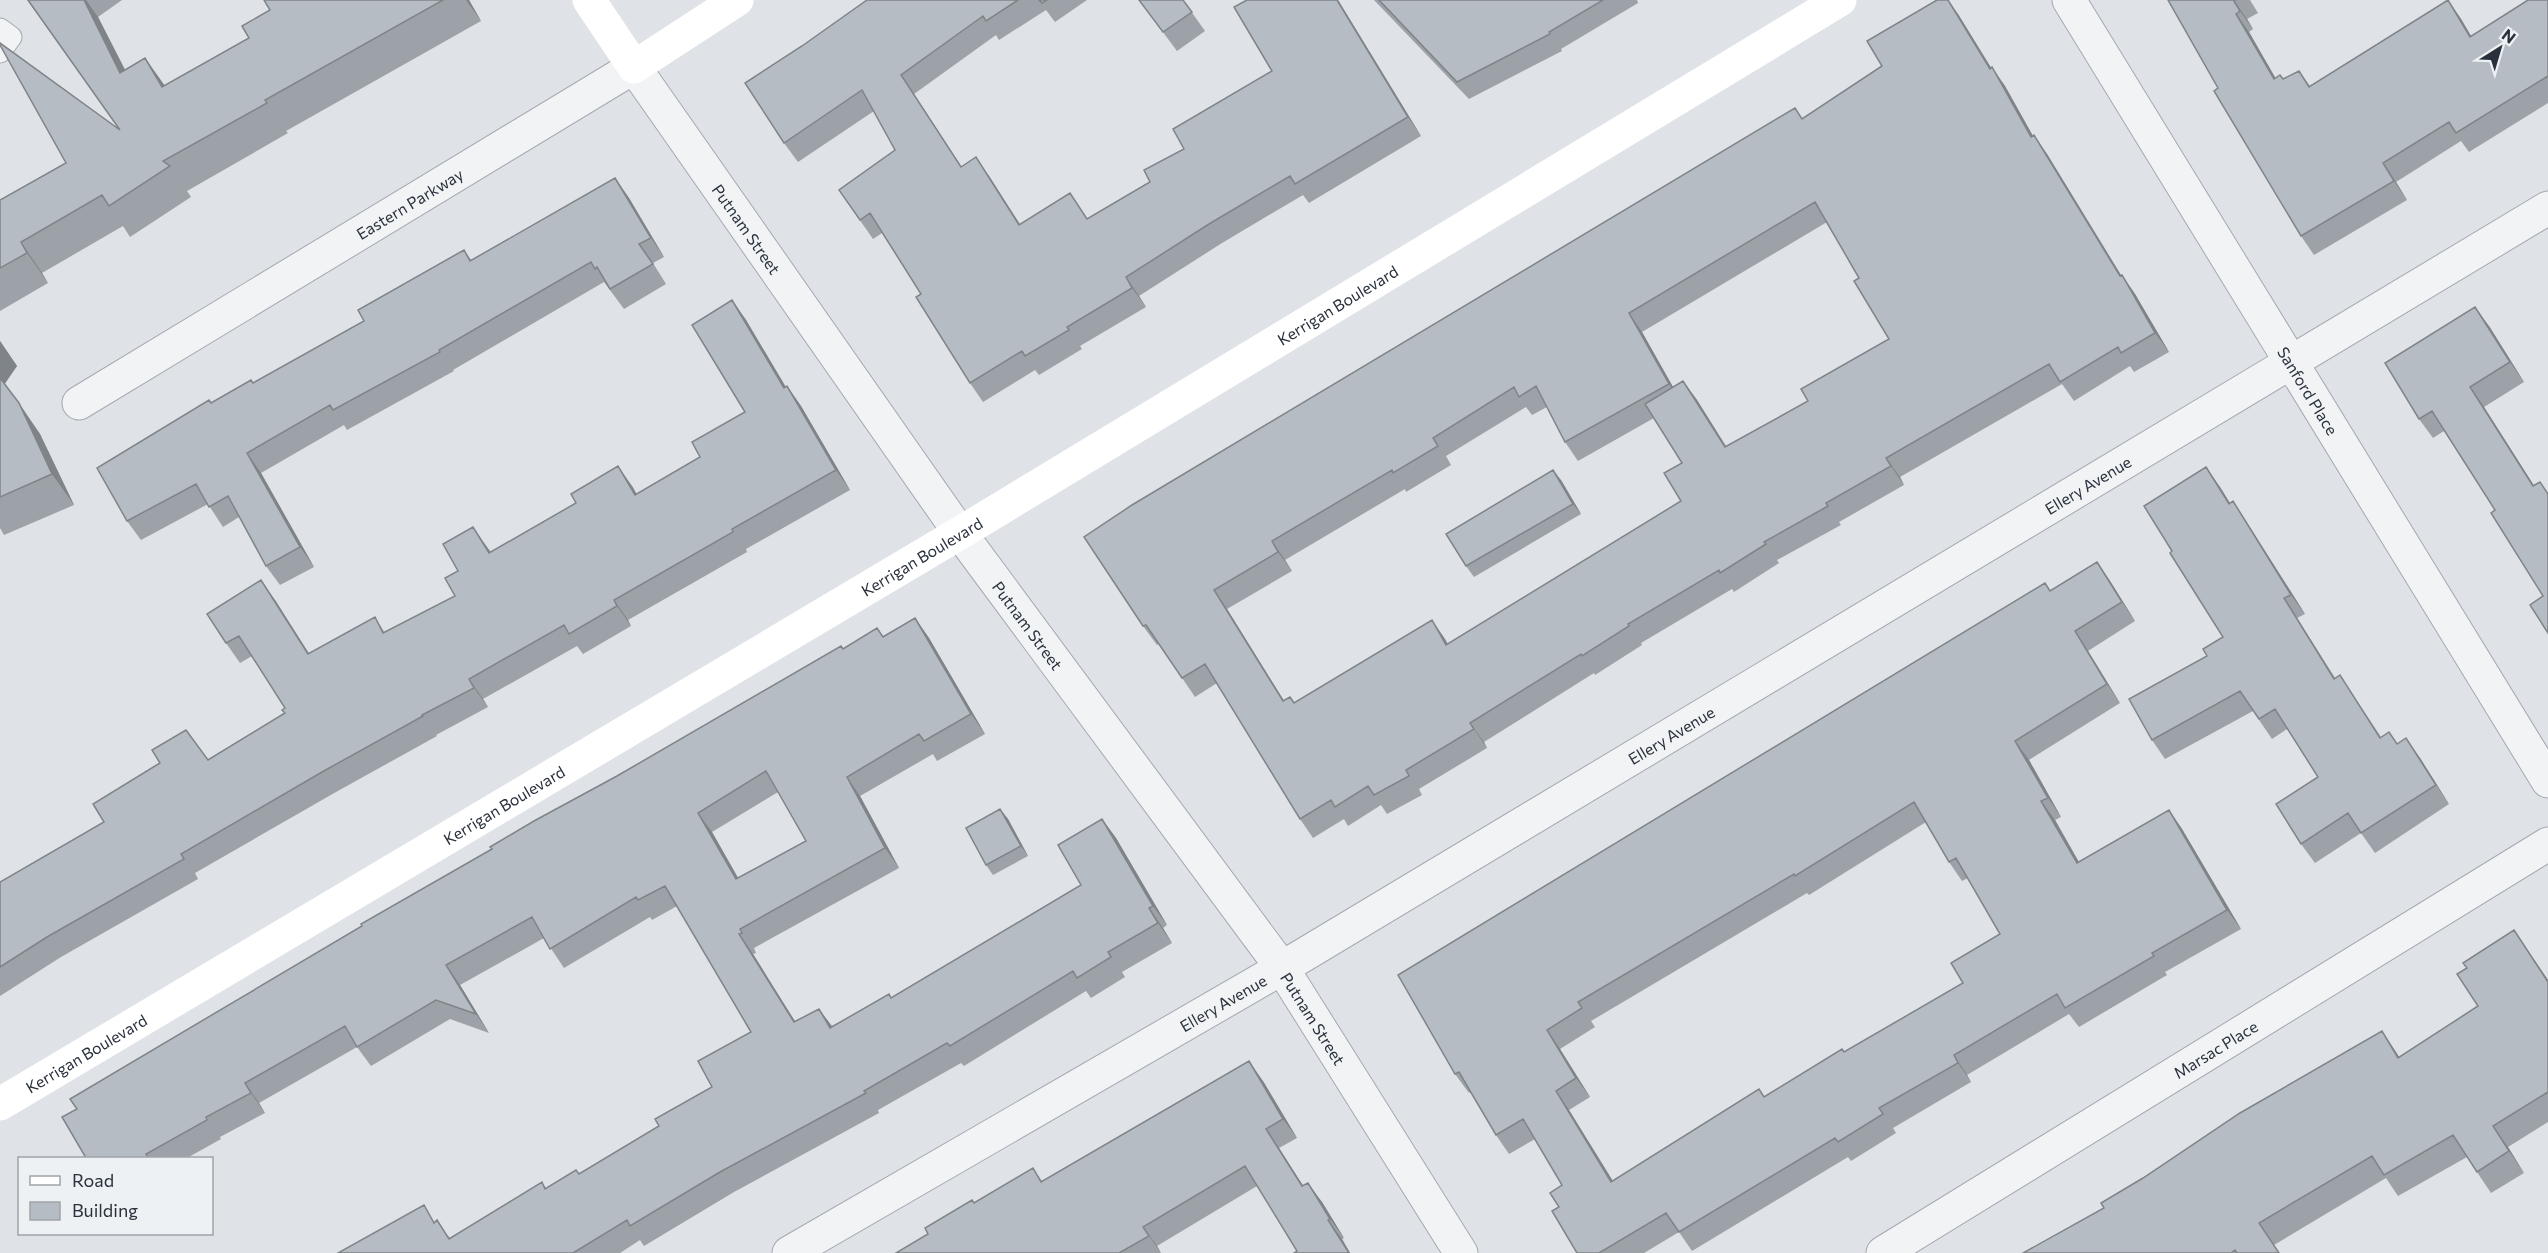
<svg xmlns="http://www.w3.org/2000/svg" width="2548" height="1253" viewBox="0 0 2548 1253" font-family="Commissioner,sans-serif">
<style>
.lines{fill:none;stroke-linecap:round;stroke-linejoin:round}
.lane-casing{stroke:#a5a9b0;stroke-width:23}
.street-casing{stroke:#a5a9b0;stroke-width:35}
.lane{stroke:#f1f3f5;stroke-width:21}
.street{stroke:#f1f3f5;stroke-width:33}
.secondary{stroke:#fff;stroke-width:33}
.wall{fill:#9da2a8;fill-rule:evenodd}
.shaded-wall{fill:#7f8488}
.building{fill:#b6bcc3;stroke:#7f8488;stroke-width:1.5;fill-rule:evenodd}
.labels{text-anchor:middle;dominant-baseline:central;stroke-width:6;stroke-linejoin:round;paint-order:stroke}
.street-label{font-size:16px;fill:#29313c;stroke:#eef1f4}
</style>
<rect width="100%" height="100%" fill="#dfe2e7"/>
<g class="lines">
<g class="lane-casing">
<path id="lane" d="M0 29 11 37 0 52"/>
</g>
<g class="street-casing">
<g id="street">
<path id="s1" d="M2069 0 2548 781"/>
<path id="s2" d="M79 403 634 67 960 533 1282 968 1461 1253"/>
<path id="s3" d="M789 1253 1282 968 2548 208"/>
<path id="s4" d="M1883 1253 2548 844"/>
</g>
</g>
<use href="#lane" class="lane"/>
<use href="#street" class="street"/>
<g class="secondary">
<path d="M589 0 634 67 737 0"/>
<path id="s5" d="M0 1104 960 533 1840 0"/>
</g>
</g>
<path class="wall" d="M27 0H122L98 17 125 70 145 58 165 86 249 38 270 10 264 0H469L481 21 286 131 288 133 187 191 191 197 130 237 123 226 42 273 48 283 0 311V200L66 163 120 130Z
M867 0H1087L1055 22 1046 10 999 40 996 35 914 94 961 167 989 176 1020 224 1088 219 1150 182 1184 149 1272 71 1247 0H1338L1421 136 1309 203 1303 195 1222 243 1139 296 1146 307 1080 346 1082 349 1039 375 1035 370 983 402 970 383 921 294 882 233 873 239 839 190 895 150 874 111 798 162 784 143 802 46Z
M1139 0H1183L1205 31 1177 51Z
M1374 0H1637L1638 3 1561 49 1562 51 1469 99Z
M2168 0H2250L2258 13 2247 19 2253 29 2249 32 2275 78 2283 79 2299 71 2310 86 2448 0 2461 19 2471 36 2548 0V103L2469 152 2461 141 2396 182 2407 200 2314 255 2301 236Z
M1958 14 1991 68 2005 86 2033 136 2047 154 2121 275H2122L2135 294 2169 352 2134 372 2130 366 2074 401 2062 384 1900 477 1904 485 1839 522 1841 525 1777 560 1779 563 1734 592 1732 589 1641 643 1642 645 1595 675 1594 673 1484 742 1487 748 1419 789 1422 795 1387 814 1381 805 1348 826 1344 819 1313 838 1300 819 1217 683 1195 697 1159 644 1157 645 1143 626 1803 118 1882 66ZM1827 222 1859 278 1889 339 1808 401 1726 446 1697 400 1683 381 1673 387 1642 332ZM1526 407 1532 415 1547 407 1565 442 1578 461 1654 418 1682 463 1681 501 1448 644 1432 620 1295 703 1290 697 1284 701 1227 609 1292 571 1285 560 1405 489 1406 492 1451 465 1446 456Z
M615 178 629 198 664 257 653 263 666 284 624 309 604 282 453 370 454 371 347 430 344 425 261 473 314 567 280 585 266 566 239 517 223 527 208 504 141 540 127 521 211 403 253 383 364 321 464 250 472 261Z
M732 300 746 320 786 387 787 386 801 406 850 490 746 549 747 552 628 620 631 626 583 654 577 646 483 699 488 707 436 735 437 736 336 792 195 873 198 879 61 957 0 996V882L104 822 285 713V708L252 656 240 663 226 643 275 600 309 654 375 617 385 633 455 596 458 571 487 547 491 552 632 486 636 494 700 457 745 412Z
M2489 326 2524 382 2484 407 2534 486 2540 482 2548 493V633L2543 596 2495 510 2444 431 2433 438 2419 419Z
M0 341 17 366 4 384 40 434 74 505 4 535 0 528Z
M1561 480 1581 514 1474 577 1466 566Z
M2220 487 2230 503 2233 501 2246 521 2305 614 2297 618 2335 678 2353 695 2381 737 2397 744 2420 758 2449 804 2375 853 2361 833 2315 863 2301 844 2318 777 2287 729 2272 739 2253 711 2165 759 2152 740 2207 656 2223 637 2172 551Z
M2097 562 2110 581 2135 621 2088 651 2120 703 2029 760 2061 817 2055 820 2079 862 2169 810 2182 829 2241 929 2165 972 2167 975 2079 1027 2069 1014 1967 1075 1971 1082 1893 1128 1896 1133 1851 1161 1848 1157 1692 1251 1679 1232 1644 1253H1577L1559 1207 1562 1185 1535 1139 1509 1154 1496 1135 1470 1092 1469 1093 1455 1074 2045 583 2050 591ZM1926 822 1949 862 1962 881 1968 878 2000 934 1963 983 1844 1052 1613 1181 1569 1110 1590 1097 1560 1049 1595 1027 1591 1021 1807 893 1809 895Z
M915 618 929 638 985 734 937 761 933 754 860 796 899 868 754 948 756 953 753 954 795 1022 819 1009 832 1026 892 998 1081 885 1102 819 1116 838 1167 925 1163 928 1172 943 1122 972 1125 977 1091 998 1086 991 964 1066 961 1063 878 1110 879 1113 734 1192 644 1246 640 1240 620 1253H338L435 1222 450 1238 542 1182 546 1188 579 1174 659 1126 712 1087 751 1032 677 906 652 920 650 917 564 968 544 938 460 985 489 1033 450 1019 371 1066 357 1047 259 1103 265 1113 220 1137 221 1139 187 1158H86L77 1109 492 849 617 776 844 648 883 636ZM778 792 806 841 738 878 712 832Z
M1000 809 1008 819 1028 856 993 875 986 865Z
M2514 930 2548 980V1122L2508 1147 2524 1173 2491 1193 2467 1157 2398 1196 2386 1178 2274 1245 2279 1253H2023L2104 1208 2143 1178 2382 1031 2399 1057 2478 1006 2467 968Z
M1263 1081 1297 1138 1279 1148 1303 1186 1322 1202 1344 1238 1342 1239 1350 1253H1294L1297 1251 1257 1186 1157 1246 1161 1253H896L928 1234 974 1203 1033 1168 1042 1181Z"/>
<path class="shaded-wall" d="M84 0H86L98 17 142 103 120 73Z
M466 0H469L481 21Z
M1337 0H1338L1421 136 1408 117Z
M1948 0 1958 14 2003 87 1990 69Z
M2448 0 2461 19 2483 56 2470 37Z
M2234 1 2247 19 2253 29 2240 11Z
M2236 14 2249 32 2287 98 2274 79Z
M145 58 167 89 162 87Z
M1992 67 2005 86 2044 156 2031 137Z
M901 75 914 94 974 186 961 167Z
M2034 135 2047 154 2133 295 2120 276Z
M976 157 989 176 1032 244 1019 225Z
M2383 163 2396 182 2407 200 2394 181Z
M615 178 629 198 664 257 651 238Z
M21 242 42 273 48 283 27 253Z
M2122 275 2135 294 2169 352 2155 333Z
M1126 277 1139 296 1146 307 1132 288Z
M732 300 746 320 798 408 784 388Z
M2475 307 2489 326 2524 382 2510 362Z
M1629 313 1642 332 1682 403 1669 384Z
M0 341 17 366 4 385 0 379Z
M1683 381 1697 400 1738 466 1725 447Z
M787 386 801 406 850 490 836 470Z
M2470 387 2484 407 2547 506 2533 486Z
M19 403 40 434 74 505 52 474Z
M247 453 261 473 314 567 300 547Z
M1886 458 1900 477 1904 485 1891 466Z
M618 466 632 486 649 515 635 495Z
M2206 467 2220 487 2242 523 2229 504Z
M1553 470 1561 480 1581 514 1573 504Z
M2233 501 2246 521 2305 614 2291 595Z
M473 527 487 547 503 573 489 553Z
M1272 541 1285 560 1292 571 1278 552Z
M2097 562 2110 581 2135 621 2122 602Z
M261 580 275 600 322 674 308 654Z
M1214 590 1227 609 1296 720 1283 701Z
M2284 598 2297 618 2347 698 2334 679Z
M614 600 628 620 631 626 617 606Z
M915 618 929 638 985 734 971 714Z
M1432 620 1445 639 1459 664 1446 645Z
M2075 631 2088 651 2120 703 2107 684Z
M469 679 483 699 488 707 474 688Z
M1470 723 1484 742 1487 748 1474 729Z
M2406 738 2420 758 2449 804 2436 785Z
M2015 741 2029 760 2061 817 2048 798Z
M847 777 860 796 899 868 885 848Z
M2041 801 2055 820 2090 882 2077 863Z
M1000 809 1008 819 1028 856 1021 846Z
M2169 810 2182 829 2241 929 2227 910Z
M698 813 712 832 750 899 736 879Z
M1102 819 1116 838 1167 925 1153 906Z
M1149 908 1163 928 1172 943 1158 923Z
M2514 930 2548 980V982Z
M739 934 753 954 808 1042 794 1022Z
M446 965 460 985 489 1033 476 1014Z
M819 1009 833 1028H830Z
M1547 1030 1560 1049 1590 1097 1576 1078Z
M2382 1031 2396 1052 2412 1079 2398 1058Z
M1954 1055 1967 1075 1971 1082 1958 1063Z
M1249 1061 1263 1081 1297 1138 1283 1119Z
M245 1083 259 1103 265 1113 251 1093Z
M1556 1091 1569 1110 1625 1201 1611 1182Z
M2493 1126 2508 1147 2524 1173 2509 1151Z
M1266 1129 1279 1148 1316 1206 1302 1186Z
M1308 1183 1322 1202 1344 1238 1330 1219Z
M1328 1220 1342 1239 1350 1253H1349Z
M1143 1227 1157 1246 1161 1253 1149 1236Z"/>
<path class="building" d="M28 0H84L120 73 145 58 162 87 249 38 242 26 270 10 264 0H443L265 100 267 103 163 161 170 166 109 206 102 195 21 242 27 253 0 268V200L66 163 0 45V43L120 130Z
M867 0H1018L986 21 983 16 901 75 961 167 976 157 1019 225 1070 193 1087 219 1150 182 1144 170 1184 149 1173 129 1272 71 1234 7 1247 0H1337L1408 117 1295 184 1290 176 1209 224 1126 277 1132 288 1067 327 1069 330 1025 356 1022 351 970 383 916 297 921 294 870 213 860 220 839 190 895 150 862 90 784 143 745 83 802 46Z
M1039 0H1047L1042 3Z
M1139 0H1183L1192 12 1163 32Z
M1379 0H1603L1549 32 1550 34 1457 82Z
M1937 0H1948L1990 69 1992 67 2031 137 2034 135 2120 276 2122 275 2155 333 2121 353 2118 347 2060 382 2049 364 1886 458 1891 466 1826 503 1828 506 1764 542 1766 544 1720 573 1719 570 1628 624 1629 626 1582 656 1581 654 1470 723 1474 729 1406 770 1409 776 1374 795 1368 786 1335 807 1331 800 1300 819 1205 664 1182 678 1146 625 1143 626 1084 537 1132 505 1795 108 1802 119 1882 66 1867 41ZM1815 202 1859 278 1854 281 1889 339 1801 389 1808 401 1725 447 1683 381 1645 404 1682 463 1664 473 1681 501 1446 645 1432 620 1294 703 1290 697 1283 701 1214 590 1278 552 1272 541 1392 470 1393 473 1438 446 1433 438 1514 387 1519 397 1536 386 1565 442 1669 384 1629 313Z
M2168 0H2235L2234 1 2240 11 2236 14 2274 79 2280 75 2283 79 2299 71 2309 87 2448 0 2470 37 2528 0H2548V76L2456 133 2449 122 2383 163 2394 181 2301 236 2214 91 2218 88Z
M615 178 651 238 639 244 653 264 610 289 597 267 595 269 591 262 439 350 440 352 333 410 330 405 247 453 300 547 266 566 228 496 209 507 196 484 127 521 97 468 209 400 211 403 251 380 253 383 364 321 358 310 464 250 470 261Z
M732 300 784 388 787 386 836 470 732 529 733 532 614 600 617 606 569 634 564 625 469 679 474 688 422 715 423 716 322 772 181 854 184 859 47 937 0 967V882L104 822 93 804 160 763 152 750 186 730 208 760 285 713 282 710 285 708 239 636 226 643 207 614 261 580 308 654 375 617 383 633 455 596 445 578 458 571 443 544 473 527 489 553 576 503 571 494 618 466 635 495 700 457 692 442 745 412 692 325Z
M2475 307 2510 362 2470 387 2533 486 2540 482 2548 494V633L2530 605 2543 596 2491 513 2495 510 2432 411 2419 419 2385 363Z
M0 378 19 403 52 474 0 497Z
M2206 467 2229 504 2233 501 2291 595 2284 598 2334 679 2340 675 2380 738 2389 732 2397 744 2406 738 2436 785 2361 833 2348 813 2301 844 2276 804 2318 777 2275 709 2259 719 2240 691 2152 740 2129 699 2207 656 2203 649 2223 637 2170 553 2172 551 2144 506Z
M1553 470 1573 504 1466 566 1446 534Z
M2097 562 2122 602 2075 631 2107 684 2015 741 2048 798 2041 801 2077 863 2169 810 2227 910 2152 953 2154 956 2065 1008 2057 994 1954 1055 1958 1063 1879 1108 1883 1114 1838 1142 1835 1138 1679 1232 1666 1213 1599 1253H1577L1552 1211 1559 1207 1550 1193 1562 1185 1523 1119 1496 1135 1459 1072 1455 1074 1398 975 2045 583 2050 591ZM1914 802 1949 862 1956 858 2000 934 1951 963 1963 983 1844 1052 1842 1049 1764 1097 1759 1089 1611 1182 1556 1091 1576 1078 1547 1030 1582 1008 1578 1002 1794 874 1795 876Z
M915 618 971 714 924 741 919 734 847 777 885 848 740 929 742 933 739 934 794 1022 819 1009 830 1028 889 994 891 998 1081 885 1058 845 1102 819 1153 906 1149 908 1158 923 1108 952 1111 957 1077 978 1073 971 950 1046 947 1043 864 1091 866 1093 720 1172 630 1226 627 1220 573 1253H338L424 1205 434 1223 437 1220 449 1239 542 1182 545 1189 576 1170 579 1174 659 1126 655 1119 712 1087 698 1061 751 1032 665 886 638 900 636 897 550 949 532 917 446 965 476 1014 436 1000 357 1047 345 1026 245 1083 251 1093 206 1117 207 1120 146 1154 148 1158H86L62 1117 77 1109 70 1099 362 926 361 924 492 849 490 847 534 821 617 776 841 646 843 649 877 628 883 637ZM766 771 806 841 736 879 698 813Z
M1000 809 1021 846 986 865 966 828Z
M2514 930 2548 982V1092L2493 1126 2509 1151 2477 1172 2453 1135 2384 1175 2372 1156 2259 1223 2279 1253H2237L2235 1250 2231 1253H2023L2104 1208 2101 1203 2143 1178 2240 1113 2382 1031 2398 1058 2478 1006 2457 974 2467 968 2463 963Z
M1249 1061 1283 1119 1266 1129 1302 1186 1308 1183 1330 1219 1328 1220 1349 1253H1294L1297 1251 1245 1166 1143 1227 1149 1236 1119 1253H896L928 1234 925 1228 972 1200 974 1203 1033 1168 1041 1182Z"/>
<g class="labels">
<g class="street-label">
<text stroke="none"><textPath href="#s2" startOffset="386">Eastern Parkway</textPath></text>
<text stroke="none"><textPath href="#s2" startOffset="846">Putnam Street</textPath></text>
<text stroke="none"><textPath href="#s5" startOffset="1558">Kerrigan Boulevard</textPath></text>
<text stroke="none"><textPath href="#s1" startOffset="458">Sanford Place</textPath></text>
<text stroke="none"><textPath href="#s3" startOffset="1509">Ellery Avenue</textPath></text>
<text stroke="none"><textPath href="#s5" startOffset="1072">Kerrigan Boulevard</textPath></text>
<text stroke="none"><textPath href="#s2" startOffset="1332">Putnam Street</textPath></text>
<text stroke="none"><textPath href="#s3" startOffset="1023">Ellery Avenue</textPath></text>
<text stroke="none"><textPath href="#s5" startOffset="586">Kerrigan Boulevard</textPath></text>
<text stroke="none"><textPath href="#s3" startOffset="501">Ellery Avenue</textPath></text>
<text stroke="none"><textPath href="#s2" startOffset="1818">Putnam Street</textPath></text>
<text stroke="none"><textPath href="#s4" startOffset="390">Marsac Place</textPath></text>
<text stroke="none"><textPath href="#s5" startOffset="100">Kerrigan Boulevard</textPath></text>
</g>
</g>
<rect x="18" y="1157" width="195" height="78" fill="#eef1f4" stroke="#9fa4aa" stroke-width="1.5"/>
<rect x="30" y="1176" width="30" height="9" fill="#ffffff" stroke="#9fa4aa" stroke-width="1.5"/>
<text x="72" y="1187" font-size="18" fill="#29313c">Road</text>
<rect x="30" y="1202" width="30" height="18" fill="#b6bcc3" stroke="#9fa4aa" stroke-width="1.5"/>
<text x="72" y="1217" font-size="18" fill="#29313c">Building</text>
<g transform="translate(2500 48) rotate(37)" stroke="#eef1f4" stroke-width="4.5" paint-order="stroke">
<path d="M0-4.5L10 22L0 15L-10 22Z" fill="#29313c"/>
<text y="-9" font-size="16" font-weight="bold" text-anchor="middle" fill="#29313c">N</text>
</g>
</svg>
